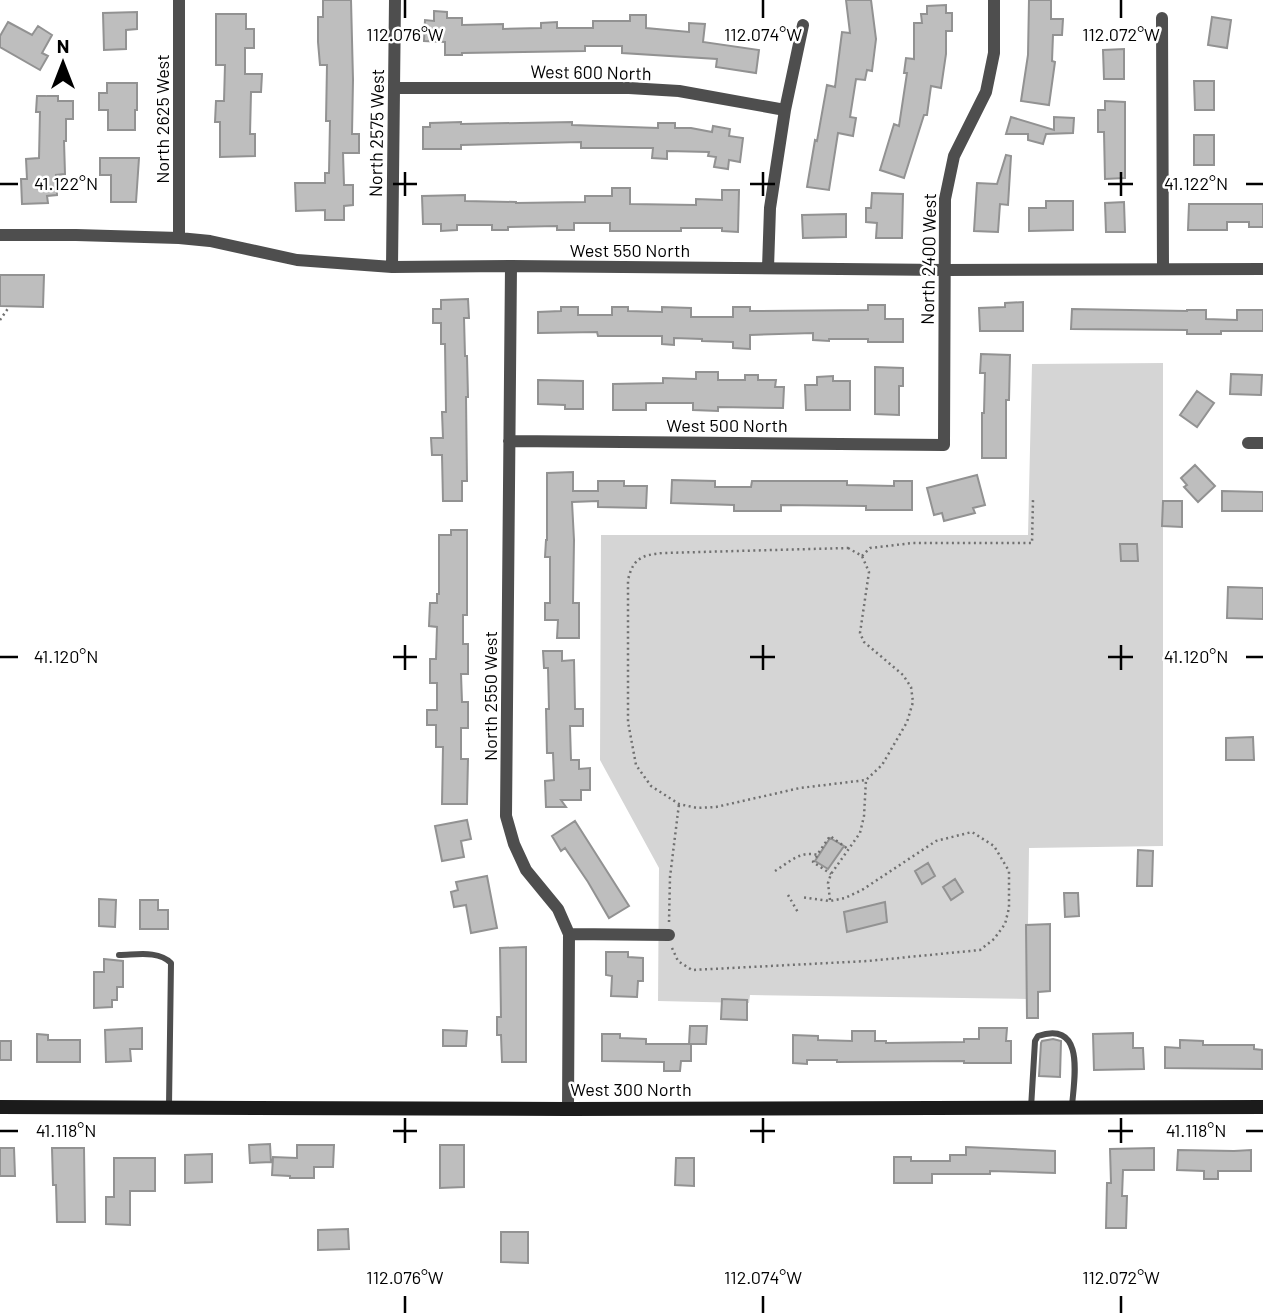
<svg xmlns="http://www.w3.org/2000/svg" width="1263" height="1313" viewBox="0 0 1263 1313" font-family="Barlow,sans-serif">
<style>
.green{fill:#d5d5d5}
.building{fill:#bebebe;stroke:#929292;stroke-width:2}
.lines{fill:none;stroke-linecap:round;stroke-linejoin:round}
.path{stroke:#707070;stroke-width:2.5;stroke-dasharray:2 3.5;stroke-linecap:butt}
.lane{stroke:#4e4e4e;stroke-width:6}
.street{stroke:#4e4e4e;stroke-width:12}
.secondary{stroke:#1b1b1b;stroke-width:14}
.ticks{fill:none;stroke:#000;stroke-width:2.5}
.labels{text-anchor:middle;dominant-baseline:central;stroke-width:5;stroke-linejoin:round;paint-order:stroke}
.street-label{font-size:18px;fill:#000;stroke:#fff}
.ticks-label{font-size:18px;text-anchor:middle;fill:#000;stroke:#fff;stroke-width:5;stroke-linejoin:round;paint-order:stroke}
</style>
<rect width="100%" height="100%" fill="#fff"/>
<path class="green" d="M1163 363V846L1029 848 1027 999 750 995 749 1003 658 1001 659 868 600 760 601 535H1028L1032 364Z"/>
<path class="building" d="M323 0H351L353 80 352 134H359V153H343L344 185H353V205L344 206V220H325V210L296 211 295 183H325V173H329L330 121H326L327 65H320L318 42V17H323Z
M846 0H871L876 39 872 71 867 70 865 80 856 79 850 117 856 118 853 136 838 133 829 190 807 187 815 140 817 141 827 85 835 87 842 32 850 33Z
M1029 0H1051V19H1063L1062 35H1053L1052 61 1055 62 1049 105 1021 101 1028 55Z
M946 5V13H952V31H946V54L941 88 931 86 927 115H924L904 178 880 170 894 124 899 126 907 73H904L906 58 914 59V23H922L921 14H927V6Z
M434 11 447 12V18H462V25L503 24V29L541 28V23L557 22V28H593V21H630V15H646V28L689 32V23L705 24 703 42 759 50 756 73 716 67 717 59 622 53V46H585V51L462 53V55H445V42L424 41 425 20 434 21Z
M137 12V29L126 30V49L104 50 103 13Z
M216 14H246V29H254V48H245V74H262L261 92H251L250 134H255V156L220 157V122H215L216 101H224L225 65H216Z
M1212 17 1231 20 1227 48 1208 45Z
M8 22 32 35 38 26 52 35 42 53 48 56 40 70 0 47V36Z
M1124 49V79H1104L1103 50Z
M1194 81H1214V110H1195Z
M107 83H137V110H135V130H108V110H99V93H107Z
M37 96H58V101H73V119H66V141H64L65 174 56 175 57 195 47 196 48 203 22 204 21 179H27L26 159 39 158 40 112H36Z
M1105 101 1125 102V178L1105 179 1104 132H1098V110H1105Z
M1011 117 1054 130V117L1074 118 1073 133 1046 134 1043 144 1028 140V134H1006Z
M461 122V124L572 122V125L658 128V123H675V128H691L712 132 713 126 730 129 729 136 743 138 740 162 729 160 728 169 714 167 716 157 708 156 709 152 667 151V159L652 158 653 148H581V142L461 145V149H423V127H430V123Z
M1194 135H1214V165H1194Z
M1006 155 1011 156 1008 205 1000 204 998 232 974 231 977 183 997 184Z
M100 158H139L136 202H111V175H100Z
M612 188H630V204L696 205V199L722 200V190H739L738 232 722 231V228H681V231H610V223H574V230H557V226L508 227V230H492V225H457V230L441 231V224H423L422 196 465 195V201L516 202V203L585 202V196H612Z
M872 193 903 194 902 238H876L877 223 866 222V208H871Z
M1046 201H1073V230L1029 231V208H1046Z
M1124 202 1125 232H1106L1105 203Z
M1189 204H1263V227H1249V222H1227V230H1188Z
M846 214V237L803 238 802 215Z
M0 275H44L43 307 0 306Z
M468 299 469 318H464L465 356H467L468 397H466L467 481H462V501H443L442 455H432L431 438H443L442 412H446L445 344H441V323H433V309H441V300Z
M1023 302V331H980L979 308 1005 307V303Z
M868 305H885V319H903V342H868V339H829V341L813 340V333L750 335V349L733 348V342L702 341V339L674 338V345L662 344V336H598L597 332 538 333V312L561 311V307H578V315H612V307H628V311L662 312V307L691 308V317H733V307H750V311L868 310Z
M1072 309 1187 311V310H1206V319L1237 320V310H1263V331H1221V334H1187V330L1071 329Z
M981 354 1010 355 1009 400H1006V458H982V413H984L985 373H980Z
M875 367 903 368V386H899V415L875 414Z
M696 372H718V380H745V375H758V380H776L775 387H784L783 408 718 407V411L693 410V403H646V410H613V384L663 383V378L696 379Z
M1231 374 1262 375 1261 395 1230 394Z
M833 376V381H850V410H806L805 385H817V377Z
M538 380 583 381V409H565V405L538 404Z
M1197 391 1214 403 1197 427 1180 415Z
M1195 465 1215 486 1198 502 1184 487 1187 485 1181 478Z
M573 472V491H598V481H624V486H647L646 508 598 507V501L572 502 574 540 573 603H579V638H557L558 620H545V603H550V557H545L546 540H547V473Z
M977 475 985 505 973 508 975 513 944 521 942 513 934 515 927 488Z
M672 480 715 481V487H751L752 481H847V485L894 486V481H912V510H866V506L781 505V511H734V505L671 503Z
M1222 491 1263 492V511H1222Z
M1163 501H1182V527L1162 526Z
M451 530H467V615H463V644H468V674H461L462 702H468V728H461V759H468L467 804H442L443 747H436V725H427V710H437V683H430V659H436L437 627 429 626 430 603H437V594H439V535H451Z
M1120 544H1137L1138 561H1121Z
M1228 587 1263 588V619L1227 618Z
M543 651H562V661L574 660 575 709H583V726H570L571 760H579V769L590 768V790H581V800H561L566 807H546L545 781 554 780 553 753H547L546 709H549L548 668H544Z
M1253 737 1254 760H1226V738Z
M467 820 471 839 461 841 464 857 442 861 435 826Z
M575 821 629 906 609 918 588 882 565 848 561 851 552 836Z
M830 838 844 846 828 869 815 861Z
M1138 850 1153 851 1152 886H1137Z
M928 863 935 876 922 884 915 871Z
M487 876 497 928 471 933 466 905 454 907 451 892 458 890 456 882Z
M955 879 963 892 951 900 943 887Z
M1064 893H1078L1079 916 1065 917Z
M99 899 116 900 115 927 99 926Z
M140 900H158V910H168V929H140Z
M885 902 887 922 847 932 844 912Z
M1050 924V991L1038 992V1018H1027L1026 925Z
M526 947V1062H502L501 1035H497V1017H501L500 948Z
M606 952H628V957L643 958V981H638L637 997 611 996 612 976 606 975Z
M104 959 123 961V987H117V1000H112V1007L94 1008V972H104Z
M722 999 747 1000V1020L721 1019Z
M690 1026H707L706 1044H689Z
M142 1028V1049H130L131 1061 106 1062 105 1030Z
M979 1028H1007L1006 1041H1011V1063H964V1061L837 1062V1060H807V1064L793 1063V1035L818 1036V1040L852 1041V1031H875V1041H886V1043L964 1042V1039H979Z
M443 1030 467 1031 466 1046H443Z
M1133 1033V1048H1143L1144 1069 1094 1070 1093 1034Z
M37 1034 48 1035V1040H80V1062H37Z
M602 1034H620V1038L646 1039V1044H691V1061H681L680 1071H664V1062L602 1061Z
M1053 1039 1061 1041 1060 1077 1039 1076 1041 1043 1042 1041Z
M1180 1040 1203 1041V1045H1254V1049L1262 1050V1069L1165 1068V1047L1180 1048Z
M0 1041H11V1060H0Z
M270 1144 271 1162 250 1163 249 1145Z
M297 1145H334L333 1167H314V1178H290V1176L272 1175 273 1157 297 1158Z
M440 1145H464V1187L440 1188Z
M966 1147 1055 1151V1173L990 1171V1174H932V1183H894V1157H911V1161H950V1155H966Z
M0 1148H14L15 1176H0Z
M52 1148H84L85 1222H57L56 1185H53Z
M1154 1148V1170H1123L1122 1196H1127L1126 1228H1106L1107 1183H1111L1110 1149Z
M1178 1150 1234 1151 1251 1150V1171H1218V1179H1204V1171L1177 1170Z
M212 1154V1182L185 1183V1155Z
M114 1158H155V1191H130V1225L106 1224V1197H114Z
M676 1158H694V1186L675 1185Z
M348 1229 349 1249 318 1250V1230Z
M501 1232H528V1263L501 1262Z"/>
<g class="lines">
<path class="path" d="M0 320 9 307
M848 548 862 556 869 572 860 633 864 642 903 675 911 687 913 702 907 722 882 765 866 780 800 788 716 807 697 808 679 804 651 786 636 765 628 722V580C633 558 642 555 663 553Z
M862 556 870 548 913 543H1032L1033 500
M817 856 813 862 831 874
M775 871C788 863 801 850 817 855L830 836 848 849
M788 895 799 914
M830 900 828 883 831 874 860 833 864 816 866 780
M669 922 670 877 679 804
M672 948 678 961 692 970 868 961 980 950 994 939 1005 924 1009 908V871L994 846 972 832 936 841 862 890 845 898 830 901 801 897"/>
<path class="lane" d="M119 955C136 955 158 950 171 963L169 1106
M1031 1108 1035 1041 1038 1036C1086 1020 1074 1079 1072 1106"/>
<path class="street" d="M1162 18 1163 269
M395 88H629L679 91 785 110
M0 235H76L179 238 210 241 297 260 392 267 511 266 944 270 1263 269
M179 238V0
M511 266 506 816 514 844 526 870 558 909 569 934 568 1109
M392 267 395 0
M768 268 770 208 785 110 803 25
M509 441 944 445 945 199 954 156 986 92 994 53V0
M1248 443H1263
M569 934 669 935"/>
<path class="secondary" d="M0 1107 568 1109 1263 1107"/>
</g>
<path class="ticks" d="M405 0V18M763 0V18M1121 0V18M405 172V196M763 172V196M1121 172V196M0 184H18M393 184H417M750 184H775M1108 184H1133M1246 184H1263M405 645V670M763 645V670M1121 645V670M0 657H18M393 657H417M750 657H775M1108 657H1133M1246 657H1263M405 1118V1143M763 1118V1143M1121 1118V1143M0 1131H18M393 1131H417M750 1131H775M1108 1131H1133M1246 1131H1263M405 1296V1313M763 1296V1313M1121 1296V1313"/>
<g class="labels">
<g class="street-label">
<text transform="translate(591 72) rotate(1)">West 600 North</text>
<text transform="translate(162 119) rotate(-90)">North 2625 West</text>
<text transform="translate(376 133) rotate(-89)">North 2575 West</text>
<text x="630" y="250">West 550 North</text>
<text transform="translate(928 259) rotate(-89)">North 2400 West</text>
<text x="727" y="425">West 500 North</text>
<text transform="translate(490 696) rotate(-90)">North 2550 West</text>
<text x="631" y="1089">West 300 North</text>
</g>
</g>
<g class="ticks-label">
<text x="405" y="41">112.076°W</text>
<text x="763" y="41">112.074°W</text>
<text x="1121" y="41">112.072°W</text>
<text x="66" y="190">41.122°N</text>
<text x="1196" y="190">41.122°N</text>
<text x="66" y="663">41.120°N</text>
<text x="1196" y="663">41.120°N</text>
<text x="66" y="1137">41.118°N</text>
<text x="1196" y="1137">41.118°N</text>
<text x="405" y="1284">112.076°W</text>
<text x="763" y="1284">112.074°W</text>
<text x="1121" y="1284">112.072°W</text>
</g>
<g transform="translate(63 63)" stroke="#ffffff" stroke-width="5" paint-order="stroke">
<path d="M0-5L12 26L0 18L-12 26Z" fill="#000000"/>
<text y="-10" font-size="19" font-weight="bold" text-anchor="middle" fill="#000000">N</text>
</g>
</svg>
